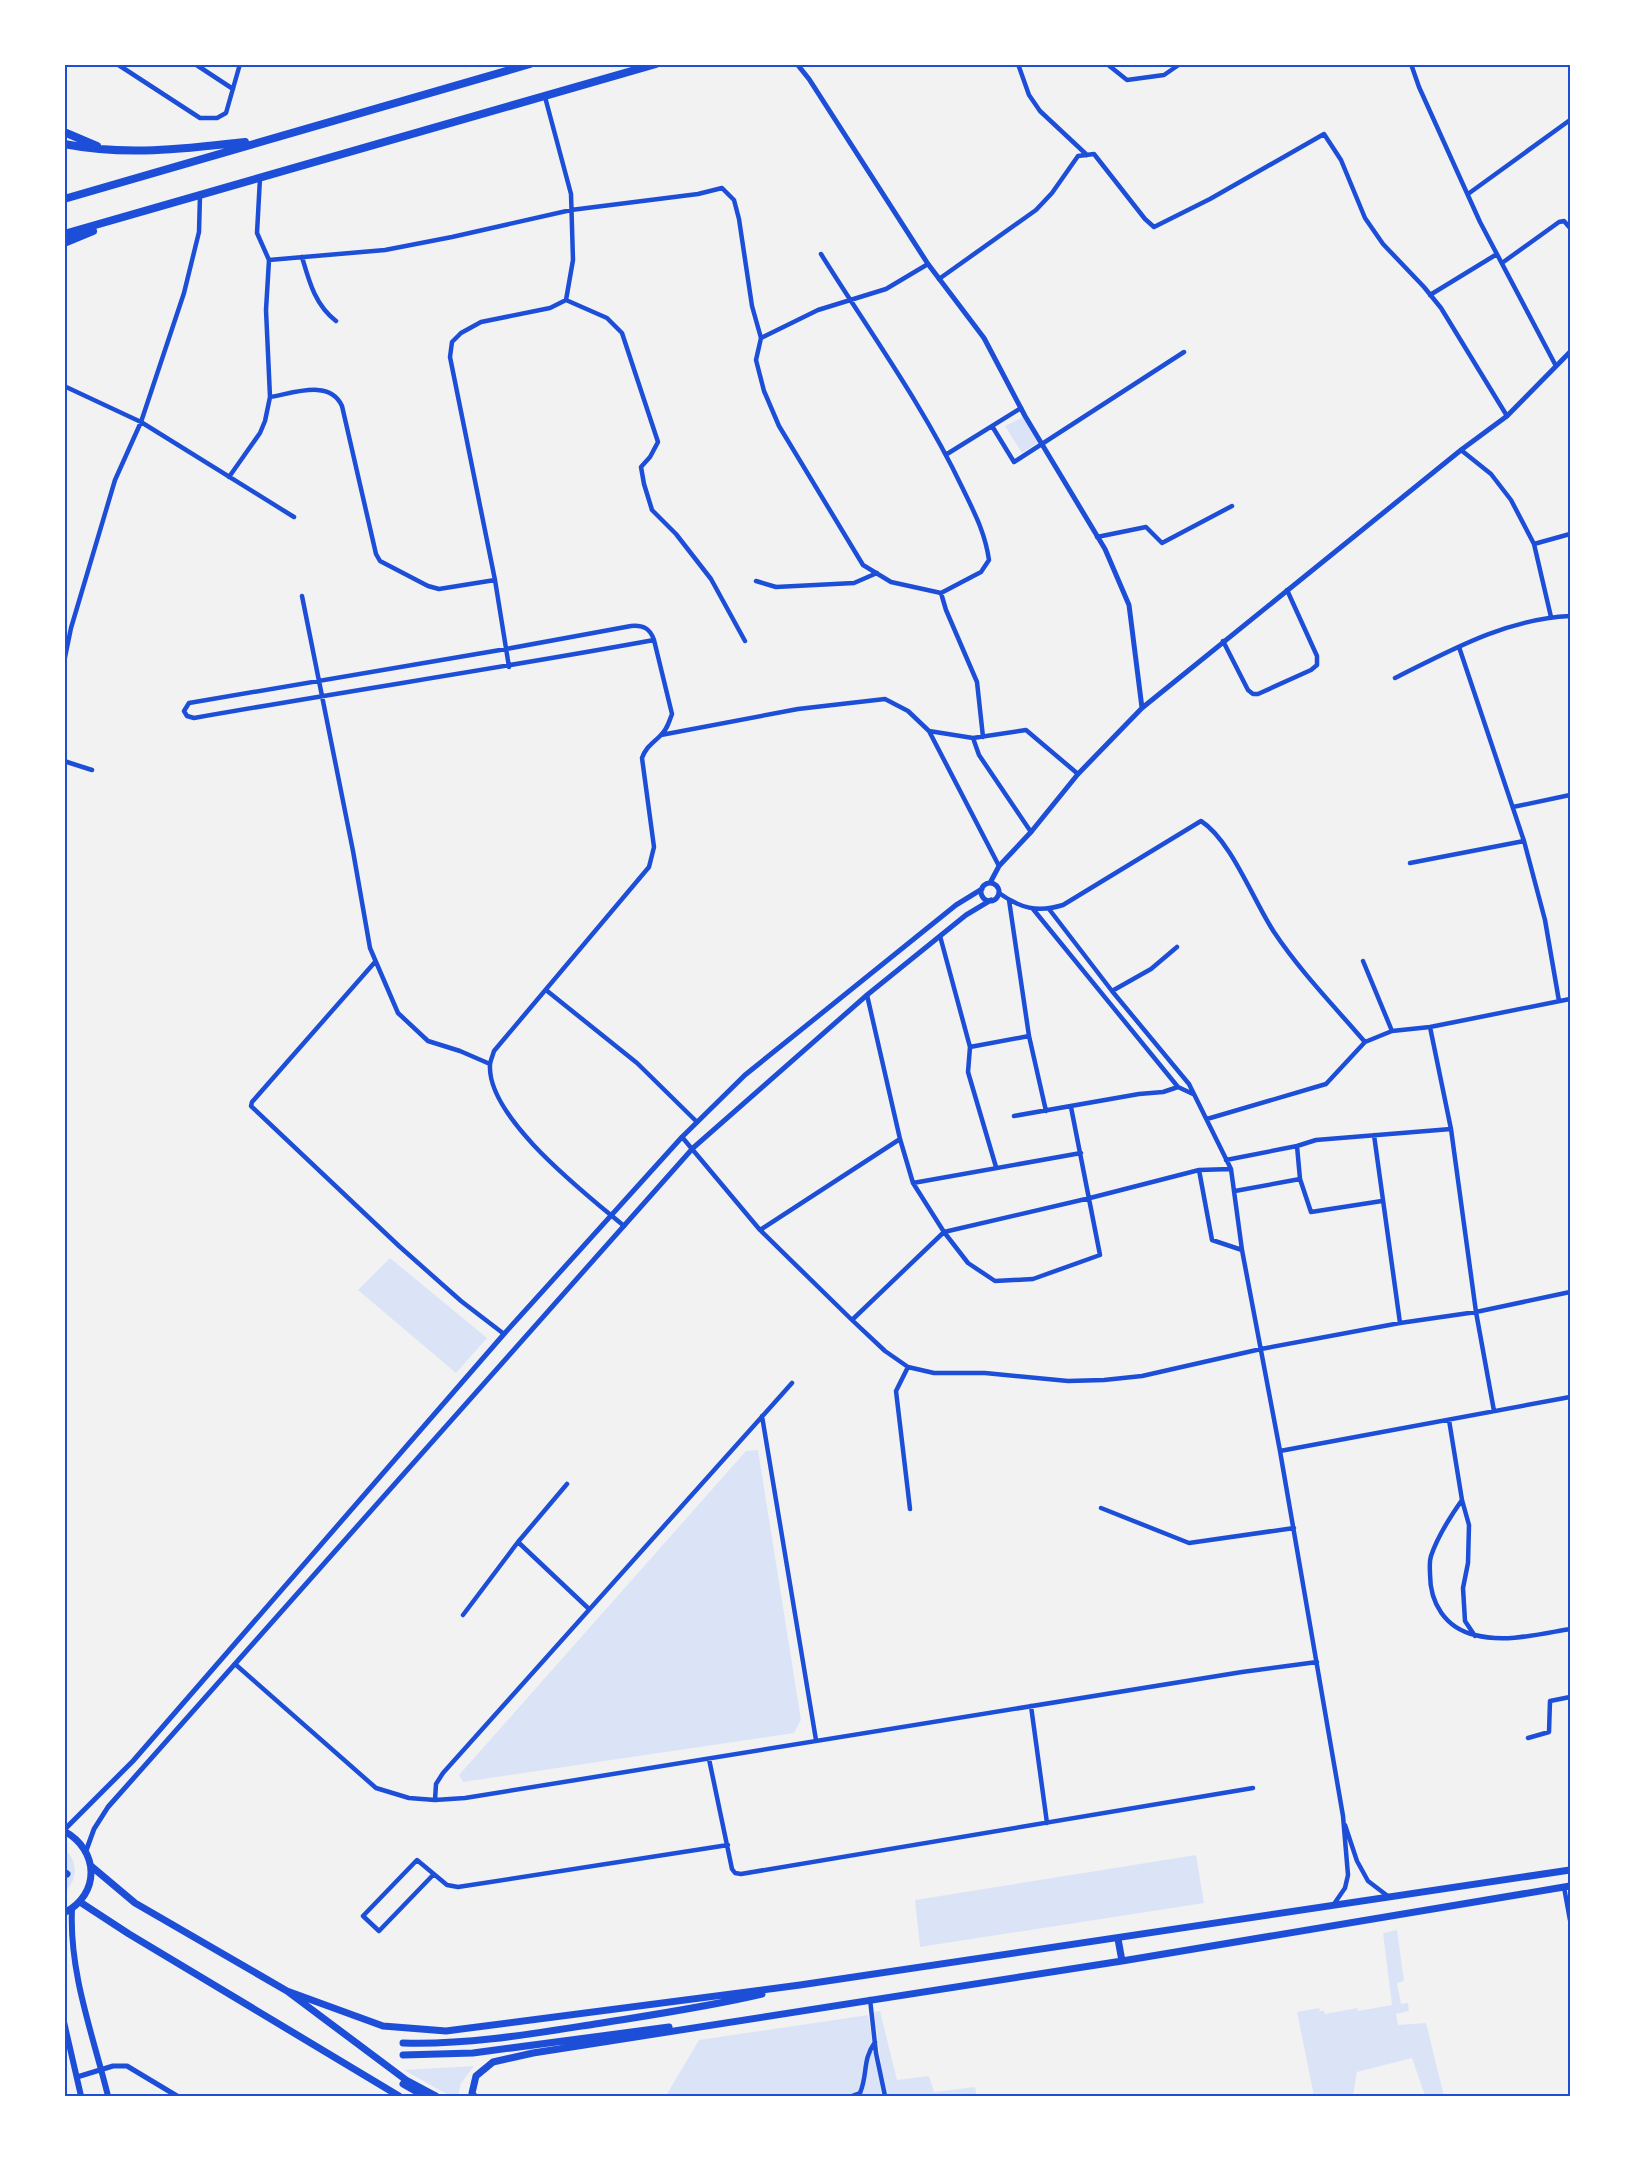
<svg xmlns="http://www.w3.org/2000/svg" width="1635" height="2161" viewBox="0 0 1635 2161" font-family="'Work Sans',sans-serif">
<style>
.green{fill:#dbe4f7}
.lines{fill:none;stroke-linecap:round;stroke-linejoin:round}
.minor{stroke:#1d4ed8;stroke-width:4.5}
.tertiary{stroke:#1d4ed8;stroke-width:5}
.secondary{stroke:#1d4ed8;stroke-width:6}
.primary{stroke:#1d4ed8;stroke-width:7}
.motorway{stroke:#1d4ed8;stroke-width:8}
.neatline{fill:none;stroke:#1d4ed8;stroke-width:2}
</style>
<rect width="100%" height="100%" fill="#f2f2f2"/>
<path class="green" d="M1025 416 1039 442 1022 453 1005 426Z
M390 1258 487 1338 456 1373 358 1290Z
M758 1450 801 1720 794 1733 463 1782 459 1775 746 1451Z
M65 1849C78 1862 78 1879 65 1892Z
M1196 1855 1204 1903 920 1947 915 1900Z
M1397 1930 1404 1981 1397 1983 1401 2004 1408 2003 1409 2011 1396 2014 1398 2025 1426 2023 1444 2096H1425L1412 2058 1357 2072 1353 2095 1350 2096H1314L1297 2012 1319 2008 1320 2011H1324L1325 2014 1357 2008 1358 2011 1392 2005 1383 1933Z
M880 2011 897 2080 929 2076 934 2092 975 2087 977 2096H885L874 2012Z
M868 2015 882 2096H673L667 2094 699 2040Z
M474 2066 461 2083 458 2096H450L404 2070Z"/>
<g class="lines">
<path class="minor" d="M117 64 200 118H217L226 113 240 64
M195 64 233 89
M1018 64 1029 95 1040 111 1087 155
M1107 64 1127 80 1164 75 1180 64
M1411 64 1419 87 1480 222 1556 366
M1468 194 1570 120
M821 254C869 331 923 405 962 487 974 512 985 532 989 560L981 572 941 593 891 582 863 565 779 426 764 391 756 360 761 338 818 310 886 289 928 264
M302 257C309 281 315 305 336 321
M269 260 385 250 452 237 571 210 698 194 722 188 734 200 739 219 752 306 761 338
M1502 263 1559 222 1564 221 1570 228
M939 279 1036 210 1052 193 1078 156 1094 154 1145 219 1154 227 1210 199 1324 134 1341 160 1365 218 1383 244 1424 287 1441 308 1507 416
M1430 295 1497 254
M566 300 607 318 622 333 658 442 650 457 641 467 644 484 652 510 676 534 711 579 745 641
M64 386 141 422 294 517
M270 397C294 393 330 379 342 406L376 554 380 561 428 586 439 589 495 580
M992 426 1014 462 1184 352
M1461 450 1491 474 1511 500 1534 544 1551 617
M947 454 1021 408
M229 477 260 433 265 421 270 397 266 310 269 260 257 233 260 178
M1097 537 1146 527 1162 543 1232 506
M1534 544 1570 534
M756 581 776 587 854 583 877 573
M941 593 946 610 977 682 983 737
M302 596 353 851 370 948 398 1013 428 1041 460 1051 490 1064
M1223 641 1248 690 1253 694H1258L1311 670 1317 665V656L1287 590
M1459 647 1524 841 1545 920 1559 1001
M64 662 71 628 115 480 141 422 184 293 199 232 200 195
M509 667 495 580 450 357 452 342 461 333 481 322 550 308 566 300 573 260 571 194 545 97
M1395 678C1451 650 1506 619 1570 616
M929 731 973 738 1026 730 1078 774
M661 735 798 709 885 699 908 711 929 731 999 866
M973 738 979 755 1031 832
M64 761 92 770
M1513 807 1570 795
M1410 863 1524 841
M999 893C1020 908 1037 913 1063 905L1201 821C1231 840 1254 902 1274 932 1300 971 1334 1006 1365 1042
M1009 900 1029 1036 1046 1111
M1033 909 1178 1087
M1049 909 1112 991 1189 1084 1231 1169 1242 1250 1280 1451 1343 1816 1348 1875 1345 1888 1334 1904
M940 936 970 1047 968 1072 996 1167
M1363 961 1392 1031
M375 962 252 1102 251 1106 399 1246 461 1301 504 1334
M546 990 637 1063 697 1122
M1112 991 1151 969 1177 947
M867 995 900 1139 913 1183 944 1232 968 1263 995 1281 1033 1279 1100 1255 1071 1107
M1430 1027 1451 1129 1476 1312 1494 1411
M970 1047 1029 1036
M1014 1116 1139 1094 1163 1092 1178 1087 1193 1094
M1207 1119 1326 1084 1365 1042 1392 1031 1430 1027 1570 999
M1374 1135 1400 1323
M682 1137 760 1230 852 1320 885 1351 908 1367 934 1373H985L1068 1381 1104 1380 1142 1376 1261 1349 1400 1323 1476 1312 1570 1292
M1297 1146 1300 1179 1311 1212 1382 1201
M1226 1160 1297 1146 1316 1140 1451 1129
M1199 1170 1212 1240 1242 1250
M913 1183 1081 1153
M1235 1191 1300 1179
M624 1226C586 1194 487 1118 490 1065 490 1061 493 1055 494 1051L649 867 654 847 642 758C646 747 652 744 660 736 667 730 669 722 672 714L654 640C650 628 643 625 631 626L506 649 189 703 184 711 187 716 194 718C347 691 501 668 654 640
M760 1230 900 1139
M852 1320 944 1232 1090 1198 1199 1170 1231 1169
M908 1367 896 1391 910 1509
M762 1416 816 1740
M1449 1420 1462 1500 1469 1525 1468 1563 1463 1588 1465 1621 1475 1636
M1280 1451 1570 1397
M1462 1500C1450 1517 1438 1535 1431 1556 1429 1562 1430 1568 1430 1574 1430 1603 1445 1628 1475 1635 1505 1643 1540 1634 1570 1629
M1101 1508 1189 1543 1294 1528
M518 1542 589 1609
M463 1615 518 1542 567 1484
M235 1664 376 1788 409 1798 435 1800 465 1798 1242 1672 1317 1662
M1031 1706 1047 1823
M1528 1738 1549 1732 1550 1701 1570 1697
M709 1759 732 1869 735 1873 741 1874 1253 1788
M435 1800 436 1784 443 1773 792 1383
M1345 1825 1357 1861 1368 1881 1389 1897
M433 1875 379 1931 363 1916 417 1860 447 1885 458 1887 728 1845
M1564 1887 1570 1920
M870 1999 876 2053 885 2096
M852 2096 860 2093C868 2075 862 2060 875 2042"/>
<path class="tertiary" d="M797 64 809 79 928 264 984 338 1025 416 1105 549 1129 605 1142 708
M990 883 999 866 1031 832 1078 774 1142 708 1461 450 1507 416 1570 352
M981 892a9 9 0 1 1 18 0a9 9 0 1 1-18 0Z
M64 1830 133 1761 504 1334 682 1137 745 1075 956 905 982 889
M86 1851 94 1829 108 1807 693 1148 867 995 966 915 991 900
M77 2077 113 2066H127L177 2096"/>
<path class="secondary" d="M72 1909C69 1973 93 2035 108 2096
M64 2022 81 2096"/>
<path class="primary" d="M64 1831C99 1850 101 1894 64 1913
M91 1866 135 1903 287 1991 406 2080 436 2096
M64 1872 67 1874
M80 1902 129 1934 399 2096
M1118 1939 1122 1961
M287 1991 383 2026 446 2031 800 1985 1570 1870
M403 2043C467 2045 531 2034 595 2024 651 2015 707 2007 762 1994
M403 2055 473 2053 669 2027
M403 2084 424 2096
M474 2096 472 2093 476 2076 493 2062 533 2053 1122 1961 1570 1886"/>
<path class="motorway" d="M64 132 97 146
M64 144C125 156 184 149 245 142
M64 199 530 64
M64 234 656 64
M64 243 93 231"/>
</g>
<rect width="1635" height="2161" fill="none" stroke="#ffffff" stroke-width="132"/>
<rect x="66" y="66" width="1503" height="2029" class="neatline"/>
</svg>
